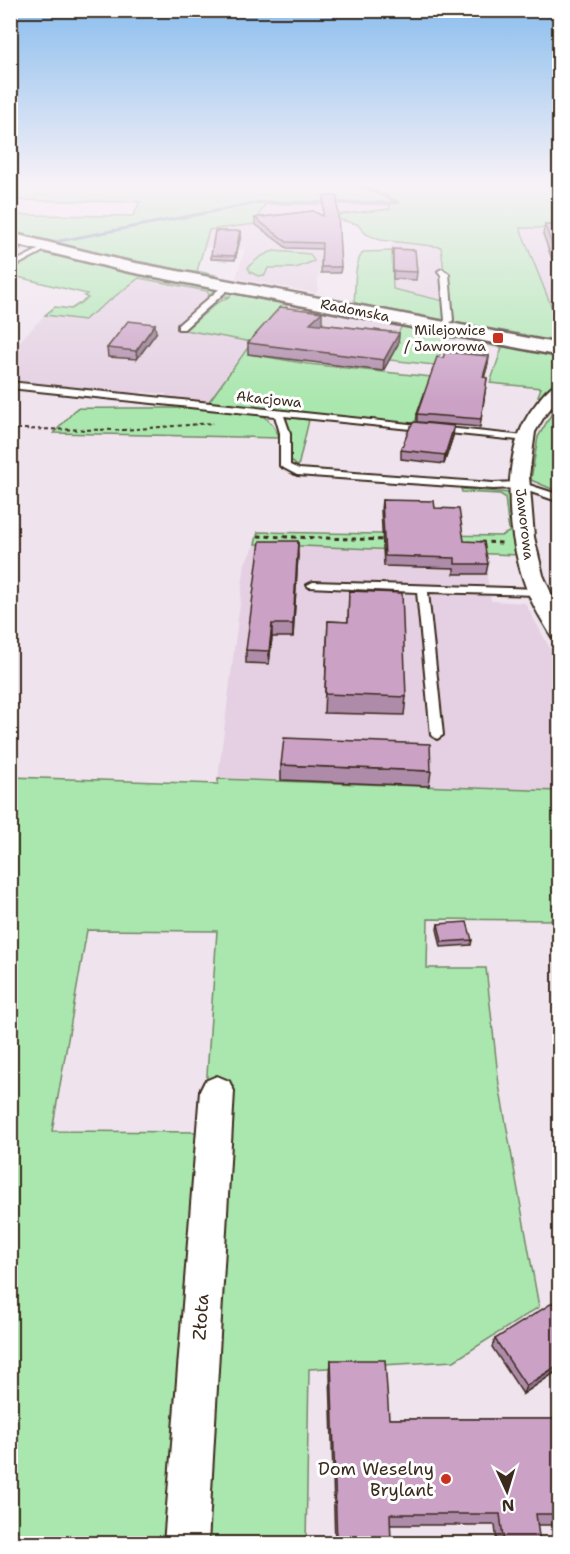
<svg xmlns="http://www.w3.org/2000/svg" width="570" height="1554" viewBox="0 0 570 1554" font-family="'Shantell Sans',sans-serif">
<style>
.built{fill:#e4d0e2}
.green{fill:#aae7ae;stroke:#728866;stroke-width:1.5;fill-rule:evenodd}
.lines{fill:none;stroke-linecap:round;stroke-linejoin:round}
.stream{stroke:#768aa0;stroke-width:3}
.lane-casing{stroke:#3b2a1e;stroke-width:4}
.street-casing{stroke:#3b2a1e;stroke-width:4}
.secondary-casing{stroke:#3b2a1e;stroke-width:5}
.path-far1{stroke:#3b2a1e;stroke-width:2;stroke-dasharray:4 3;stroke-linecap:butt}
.path{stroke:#3b2a1e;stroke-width:3;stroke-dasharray:4.5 4;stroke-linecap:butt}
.lane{fill:#fff;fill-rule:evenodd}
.street{fill:#fff;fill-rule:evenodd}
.secondary{fill:#fff;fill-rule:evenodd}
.wall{fill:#af8baa;stroke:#3b2a1e;stroke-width:1.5}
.shaded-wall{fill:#8e718b;stroke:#3b2a1e;stroke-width:1.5}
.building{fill:#cba2c6;stroke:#3b2a1e;stroke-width:1.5}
.poi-dot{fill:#c8321e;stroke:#fff;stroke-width:2}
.labels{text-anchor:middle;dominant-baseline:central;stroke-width:6;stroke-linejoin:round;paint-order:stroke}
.far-street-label{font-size:14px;fill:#3b2a1e;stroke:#fff}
.far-poi-label{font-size:14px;fill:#3b2a1e;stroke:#fff;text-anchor:end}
.near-street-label{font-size:18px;fill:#3b2a1e;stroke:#fff}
.near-poi-label{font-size:18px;fill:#3b2a1e;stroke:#fff;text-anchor:end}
</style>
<rect width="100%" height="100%" fill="#efe3ee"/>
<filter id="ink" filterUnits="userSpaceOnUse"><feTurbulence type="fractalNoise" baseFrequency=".0167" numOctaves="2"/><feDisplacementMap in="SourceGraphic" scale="12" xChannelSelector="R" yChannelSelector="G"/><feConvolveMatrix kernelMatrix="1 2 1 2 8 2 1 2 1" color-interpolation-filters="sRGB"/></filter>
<g filter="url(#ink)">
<path class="built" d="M265 204H390V209L324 216 317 293 236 278 245 249 204 247 209 230 255 224Z
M390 219 438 220 444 270 449 273 454 321 442 318 393 289Z
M519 227 559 228V318H556Z
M139 277 207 291 209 295 216 296 232 295 186 330 252 342 284 306 401 328 374 371 327 366 347 339 316 354 308 364 242 353 208 403 167 399 166 394 141 392 139 395 11 380 10 351 45 315 84 320Z
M255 544 483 552 491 601 525 603 559 665V791L218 779 245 563Z"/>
<path class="green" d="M11 183H559V228H520L556 318H559V342L535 338 559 344V347L514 336 526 335 453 322 449 273 444 271 441 247 380 240 366 234 357 224 324 216 390 209 389 204H265L255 224 209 230 197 271 215 275 213 276 49 244 11 230V215L133 216 140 202 11 200Z
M274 251 310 254 314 261 296 268H268L265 275 258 276 250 272 248 267C256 259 263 254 274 251Z
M392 251 393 289 444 301 446 316 444 320 354 303C356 287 353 265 363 252Z
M42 252 215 289 209 295 207 291 139 278 84 320 45 315 55 307 71 309 88 298 84 296 87 294 18 277 11 273 14 267Z
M227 292 288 304 249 354 308 364 431 377 414 425 208 403 252 342 185 330 217 303 231 296 219 297Z
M402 326 444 337 474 340 449 338 434 365 389 360 399 342 394 341Z
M485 342 559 356V379L543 396H538L541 388 490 383 502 348 483 344Z
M559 401V492L531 480 538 437Z
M77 408C111 410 245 402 267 419 273 424 277 432 280 438L54 433Z
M284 417 309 420 298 467 291 460V439Z
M461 489 510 493 519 555 255 544 258 532 501 536 509 532 505 497 500 494 462 492Z
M10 777 218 784V779L559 791V920L428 919 427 968H486L499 1085 539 1307 454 1361 309 1369 306 1543H11ZM87 930 217 931 203 1132 52 1131Z"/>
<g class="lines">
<path class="stream" d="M49 243 262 202 399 203 356 183
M10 251 21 249"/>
<g class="lane-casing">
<path id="lane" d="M46 246 51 247 10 269V264Z
M442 269 449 274 453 320 443 330 439 328 445 320 441 275 438 271Z
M225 284 232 286 184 329H178V325Z
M10 382 524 436 529 439 527 441 284 416 290 433V465L299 469 493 483 520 482 560 495V502L519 488 493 489 297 475 280 466V433L275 416 10 388Z
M313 582 539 589 545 592 539 595 428 592 443 735 437 739 431 735 417 592 309 587 307 585Z"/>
</g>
<g class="street-casing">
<path id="street" d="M560 382V397L545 415 535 432 529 476 534 537 543 575 560 613V638L552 637 549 632C542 620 534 608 529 595 507 542 497 451 536 404 542 396 550 385 560 382Z
M217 1076 229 1081 234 1091 208 1544H164L200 1091 205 1081Z"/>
</g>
<g class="secondary-casing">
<path id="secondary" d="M10 233 125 261 560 344V356L125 271 10 243Z"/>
</g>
<path class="path-far1" d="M10 429 123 430 213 423"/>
<path class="path" d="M258 536 386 540
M480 542 503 543"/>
<use href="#lane" class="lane"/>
<use href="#street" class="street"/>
<use href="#secondary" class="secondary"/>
</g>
<path class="wall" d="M313 211 341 267 340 273H321L322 249 287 248 255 224V218Z
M545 225H560V282L543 234Z
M240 231 241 235 235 260 211 259V255Z
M393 249 417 272 416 280 393 279Z
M322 323 321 324 399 333 398 344 383 371 248 354V343Z
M156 333 137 359 108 357 107 348Z
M489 356 488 364 484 377 487 378 480 427 417 422V414Z
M454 426 453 436 444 464 401 459V450Z
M382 500 435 508 464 541 488 564 486 574H454V568L384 566 381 510Z
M298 554 293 637H272L269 664 246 663V650Z
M349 591 406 697 404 715 324 713 328 621 348 622Z
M281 765 431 771 429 786 281 780Z
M438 924 472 940 471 945 441 947 437 929Z
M495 1339 560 1369 523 1394 492 1347Z
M331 1360 389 1419H560V1525H537L540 1544H497L495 1525H390L391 1544H335L330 1374Z"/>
<path class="shaded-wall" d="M240 231 241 235 235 260V256Z
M16 280 17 290 10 296V284Z
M322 312V323L310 333V323Z
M155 324 156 333 137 359 136 351Z
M399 333 398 344 383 371 384 360Z
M489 356 488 364 482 385 483 377Z
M454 426 453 436 444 464 445 455Z
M298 541V554L293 637V624Z
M272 624V637L269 664V651Z
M560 1364V1369L523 1394 526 1386Z"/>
<path class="building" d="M324 196H337L341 267H321L322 243 287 242 255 218 313 211 323 216Z
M545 225H560V267Z
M215 231H240L235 256 211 255Z
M393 249 415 250 417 272 393 271Z
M10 279 16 280 10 284Z
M280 307 322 312 310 323 399 333 384 360 248 343Z
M128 321 155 324 136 351 107 348Z
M445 352 489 356 483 377 487 378 481 419 417 414 437 357 443 358Z
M414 422 454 426 445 455 401 450 410 427Z
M382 500 434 501 435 508 459 509 464 541 484 542 488 564H455V558L385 556Z
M260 541H298L293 624H272L269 651 246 650Z
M349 591 402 593 406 697 325 694 328 621 348 622Z
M284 738 430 744 431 771 281 765Z
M467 922 472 940 442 942 438 924Z
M560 1298V1364L526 1386 495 1339Z
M331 1360H385L389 1419H560V1514H536L540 1544H504L500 1514H390L391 1544H337Z"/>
</g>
<linearGradient id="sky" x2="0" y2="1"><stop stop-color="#8abdee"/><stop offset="0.46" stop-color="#f8f2f7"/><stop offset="1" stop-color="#f8f2f7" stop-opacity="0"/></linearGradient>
<rect width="570" height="401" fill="url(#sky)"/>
<g class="poi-dot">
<rect x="492" y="332" width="12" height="12" rx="3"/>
<circle cx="446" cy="1479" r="6"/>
</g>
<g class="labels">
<g class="far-street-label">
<text transform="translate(355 310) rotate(11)">Radomska</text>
<text transform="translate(269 399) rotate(6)">Akacjowa</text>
<text transform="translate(525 524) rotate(83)">Jaworowa</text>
</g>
<g class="far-poi-label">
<text x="486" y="330">Milejowice<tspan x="486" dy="16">/ Jaworowa</tspan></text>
</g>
<g class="near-street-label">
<text transform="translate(201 1317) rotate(-86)">Złota</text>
</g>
<g class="near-poi-label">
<text x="434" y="1469">Dom Weselny<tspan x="434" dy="21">Brylant</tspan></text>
</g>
</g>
<rect width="570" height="1554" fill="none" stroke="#fff" stroke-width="36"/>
<rect x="18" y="18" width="534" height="1518" fill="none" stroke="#3b2a1e" stroke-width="2" filter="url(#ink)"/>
<g transform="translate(507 1491) rotate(176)" stroke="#ffffff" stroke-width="4.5" paint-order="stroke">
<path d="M0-4.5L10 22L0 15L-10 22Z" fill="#3b2a1e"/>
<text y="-9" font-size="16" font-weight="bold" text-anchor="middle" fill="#3b2a1e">N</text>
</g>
</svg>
